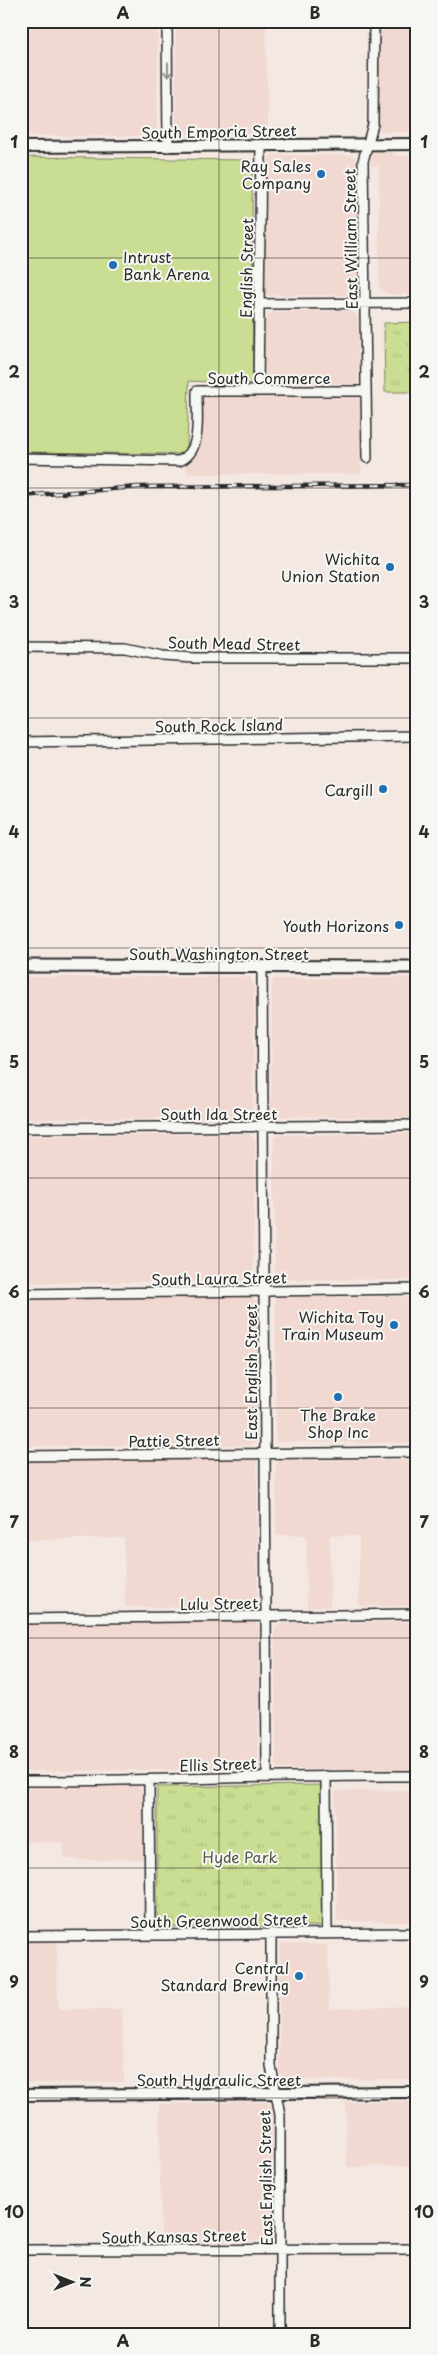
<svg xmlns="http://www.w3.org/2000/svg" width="438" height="2355" viewBox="0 0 438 2355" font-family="'Playpen Sans',sans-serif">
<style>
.built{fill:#f1d8d1}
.grass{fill:#cade93;stroke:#7a845f}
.park{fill:url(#park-tufts);stroke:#7a845f}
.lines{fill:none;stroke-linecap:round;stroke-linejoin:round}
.minor-casing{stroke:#2b2b2b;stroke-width:12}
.tertiary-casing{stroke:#2b2b2b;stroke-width:14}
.secondary-casing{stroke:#2b2b2b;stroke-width:15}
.minor{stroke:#f6f6f2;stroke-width:9}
.tertiary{stroke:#f6f6f2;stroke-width:10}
.secondary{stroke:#f6f6f2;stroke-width:11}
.rail-casing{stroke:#2b2b2b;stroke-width:4.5}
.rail{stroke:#f6f6f2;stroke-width:2.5;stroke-dasharray:8;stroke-linecap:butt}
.oneway{stroke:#90908e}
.grid{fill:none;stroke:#2b2b2b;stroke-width:1;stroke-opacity:0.55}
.poi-dot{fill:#1f6fb2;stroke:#f6f6f2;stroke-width:2}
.labels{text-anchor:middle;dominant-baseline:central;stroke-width:4;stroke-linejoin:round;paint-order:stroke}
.street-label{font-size:15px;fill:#2b2b2b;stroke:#f6f6f2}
.poi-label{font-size:15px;fill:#2b2b2b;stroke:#f6f6f2;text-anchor:end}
.park-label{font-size:15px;fill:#535845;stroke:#f6f6f2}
.neatline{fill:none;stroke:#2b2b2b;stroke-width:2}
.grid-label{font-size:16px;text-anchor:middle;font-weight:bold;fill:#2b2b2b}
</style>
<defs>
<pattern id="park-tufts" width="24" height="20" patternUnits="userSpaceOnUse" patternTransform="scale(1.25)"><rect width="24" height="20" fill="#cade93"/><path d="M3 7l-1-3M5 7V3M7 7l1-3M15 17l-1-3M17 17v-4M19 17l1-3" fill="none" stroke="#aebf7f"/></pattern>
</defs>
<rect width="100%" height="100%" fill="#f4e8e3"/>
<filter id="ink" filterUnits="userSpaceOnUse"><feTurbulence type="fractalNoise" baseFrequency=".02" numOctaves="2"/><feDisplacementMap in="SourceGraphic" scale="10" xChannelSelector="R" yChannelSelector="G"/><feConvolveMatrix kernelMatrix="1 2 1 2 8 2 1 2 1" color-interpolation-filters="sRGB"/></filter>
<g filter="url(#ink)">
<path class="built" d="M21 21H156L158 24 157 131 147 136H21Z
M176 21H266L268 135 178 134 176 126Z
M379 21H417V132H383L379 130Z
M376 148 389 149 396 156H417V295L387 294 379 287V168L377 166H371L370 164 372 152Z
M274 155H350L355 157 358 166V290L354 295H268L265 293 267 163 269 157Z
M350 311 357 315 358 318V384L267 383 265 380V320L267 315 274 312Z
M206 397 357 398 360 402 361 474H188L184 463 192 459 198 450 201 441V403L203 398Z
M21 977H250L254 988 253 1116 249 1118 21 1119Z
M417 977V1118L275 1116 271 1108 272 984 273 979Z
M417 1133V1280L277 1279 275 1276 274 1138 276 1135Z
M249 1134 255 1141 253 1278 243 1281 21 1283V1136Z
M251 1296 257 1302 256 1443 252 1445 21 1446V1298Z
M280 1297H417V1443L276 1442 275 1303V1299Z
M254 1460 257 1462V1601L256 1605 252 1607H125L124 1538 21 1540V1461Z
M281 1460H417V1606H359V1536L330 1535V1607H307L306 1535H276V1465Z
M251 1622 256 1623 259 1627 258 1766 253 1769 21 1771V1625Z
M417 1622V1770L278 1769 276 1764 275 1628 278 1625 282 1623Z
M138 1786 143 1792 144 1859 80 1860 64 1858V1842H21V1788Z
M417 1790V1922L337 1921 335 1791Z
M57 1941 58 2009H122L124 2082 29 2083 21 2079V1942Z
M280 1943 328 1945 329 2009 417 2006V2079L285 2080 279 2072Z
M417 2101V2165L347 2167 346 2102Z
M267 2102 273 2108V2114L274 2240 161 2243 159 2104Z"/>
<path class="grass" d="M21 157 249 160 252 168 253 384 189 381 187 446 180 454 21 452Z"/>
<path class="park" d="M417 322V392H385L384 323Z
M322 1785 323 1926 157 1927V1787Z"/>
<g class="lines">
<g class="minor-casing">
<path id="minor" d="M167 21 168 147
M259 304 417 303
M258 391 261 146
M21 458 179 461C204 452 196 412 197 391H365
M367 458 363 161 373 124 374 21
M21 647 125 648 163 656 194 658H417
M21 742 417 736
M262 968 267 1776
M21 1128 417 1125
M21 1294 417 1289
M21 1456 417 1452
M21 1619 417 1614
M326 1776 327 1933
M21 1781C153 1781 285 1775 417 1776
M149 1781 150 1935
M271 1933V2066L280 2115V2334
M21 1936 417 1933
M21 2250 417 2249"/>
</g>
<g class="tertiary-casing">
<path id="tertiary" d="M21 147 417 144
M21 2095 417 2092"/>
</g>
<g class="secondary-casing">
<path id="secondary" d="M21 966 417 967"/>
</g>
<use href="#minor" class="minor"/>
<use href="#tertiary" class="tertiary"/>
<use href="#secondary" class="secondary"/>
<g class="rail-casing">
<path id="rail" d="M21 496 138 487 417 485"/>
</g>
<use href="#rail" class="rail"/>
</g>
<defs><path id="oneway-shaft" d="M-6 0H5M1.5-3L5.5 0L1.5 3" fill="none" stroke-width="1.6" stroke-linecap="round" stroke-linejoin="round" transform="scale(1.25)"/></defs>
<use class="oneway" href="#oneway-shaft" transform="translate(168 70) rotate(90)"/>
</g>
<path class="grid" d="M219 21V2334M21 258H417M21 488H417M21 718H417M21 948H417M21 1178H417M21 1408H417M21 1638H417M21 1868H417M21 2098H417"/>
<g class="poi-dot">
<circle cx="321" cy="174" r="5"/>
<circle cx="113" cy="265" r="5"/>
<circle cx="390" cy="567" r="5"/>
<circle cx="383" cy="789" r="5"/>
<circle cx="399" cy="925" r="5"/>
<circle cx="394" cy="1325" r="5"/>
<circle cx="338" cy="1397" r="5"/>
<circle cx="299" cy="1976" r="5"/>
</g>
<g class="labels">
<g class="street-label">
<text transform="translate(219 131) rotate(-1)">South Emporia Street</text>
<text transform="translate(350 239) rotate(-91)">East William Street</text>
<text transform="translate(246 268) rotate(-89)">English Street</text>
<text x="269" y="377">South Commerce</text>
<text transform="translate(234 643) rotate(1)">South Mead Street</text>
<text transform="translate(219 725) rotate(-1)">South Rock Island</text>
<text x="219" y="953">South Washington Street</text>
<text x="219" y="1113">South Ida Street</text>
<text transform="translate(219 1278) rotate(-1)">South Laura Street</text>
<text transform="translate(250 1372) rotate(-90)">East English Street</text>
<text transform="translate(174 1440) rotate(-1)">Pattie Street</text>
<text transform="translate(219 1603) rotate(-1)">Lulu Street</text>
<text transform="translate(218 1764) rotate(-2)">Ellis Street</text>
<text transform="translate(219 1920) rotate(-1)">South Greenwood Street</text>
<text x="219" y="2079">South Hydraulic Street</text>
<text transform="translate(265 2178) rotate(-91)">East English Street</text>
<text transform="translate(174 2236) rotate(-1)">South Kansas Street</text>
</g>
<g class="poi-label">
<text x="311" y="165">Ray Sales<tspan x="311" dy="17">Company</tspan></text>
<text x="123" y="256" text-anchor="start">Intrust<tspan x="123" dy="17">Bank Arena</tspan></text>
<text x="380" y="558">Wichita<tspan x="380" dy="17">Union Station</tspan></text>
<text x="373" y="789">Cargill</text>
<text x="389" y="925">Youth Horizons</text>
<text x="384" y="1316">Wichita Toy<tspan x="384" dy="17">Train Museum</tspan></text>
<text x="338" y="1414" text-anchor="middle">The Brake<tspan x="338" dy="17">Shop Inc</tspan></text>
<text x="289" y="1967">Central<tspan x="289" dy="17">Standard Brewing</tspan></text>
</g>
<g class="park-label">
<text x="240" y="1856">Hyde Park</text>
</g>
</g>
<rect width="438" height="2355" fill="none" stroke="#f6f6f2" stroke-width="55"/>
<g transform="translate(72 2282) rotate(90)" stroke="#f6f6f2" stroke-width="4" paint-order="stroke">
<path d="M0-4L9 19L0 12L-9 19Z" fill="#2b2b2b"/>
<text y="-8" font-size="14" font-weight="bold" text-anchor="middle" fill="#2b2b2b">N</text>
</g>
<rect x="28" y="28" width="382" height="2300" class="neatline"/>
<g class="grid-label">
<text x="123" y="19">A</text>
<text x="315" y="19">B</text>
<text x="14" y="148">1</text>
<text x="424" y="148">1</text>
<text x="14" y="378">2</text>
<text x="424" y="378">2</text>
<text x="14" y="608">3</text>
<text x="424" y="608">3</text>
<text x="14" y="838">4</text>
<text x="424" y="838">4</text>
<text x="14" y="1068">5</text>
<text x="424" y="1068">5</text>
<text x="14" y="1298">6</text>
<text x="424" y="1298">6</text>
<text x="14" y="1528">7</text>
<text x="424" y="1528">7</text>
<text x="14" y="1758">8</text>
<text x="424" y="1758">8</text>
<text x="14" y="1988">9</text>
<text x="424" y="1988">9</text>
<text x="14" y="2218">10</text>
<text x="424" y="2218">10</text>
<text x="123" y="2347">A</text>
<text x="315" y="2347">B</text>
</g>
</svg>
